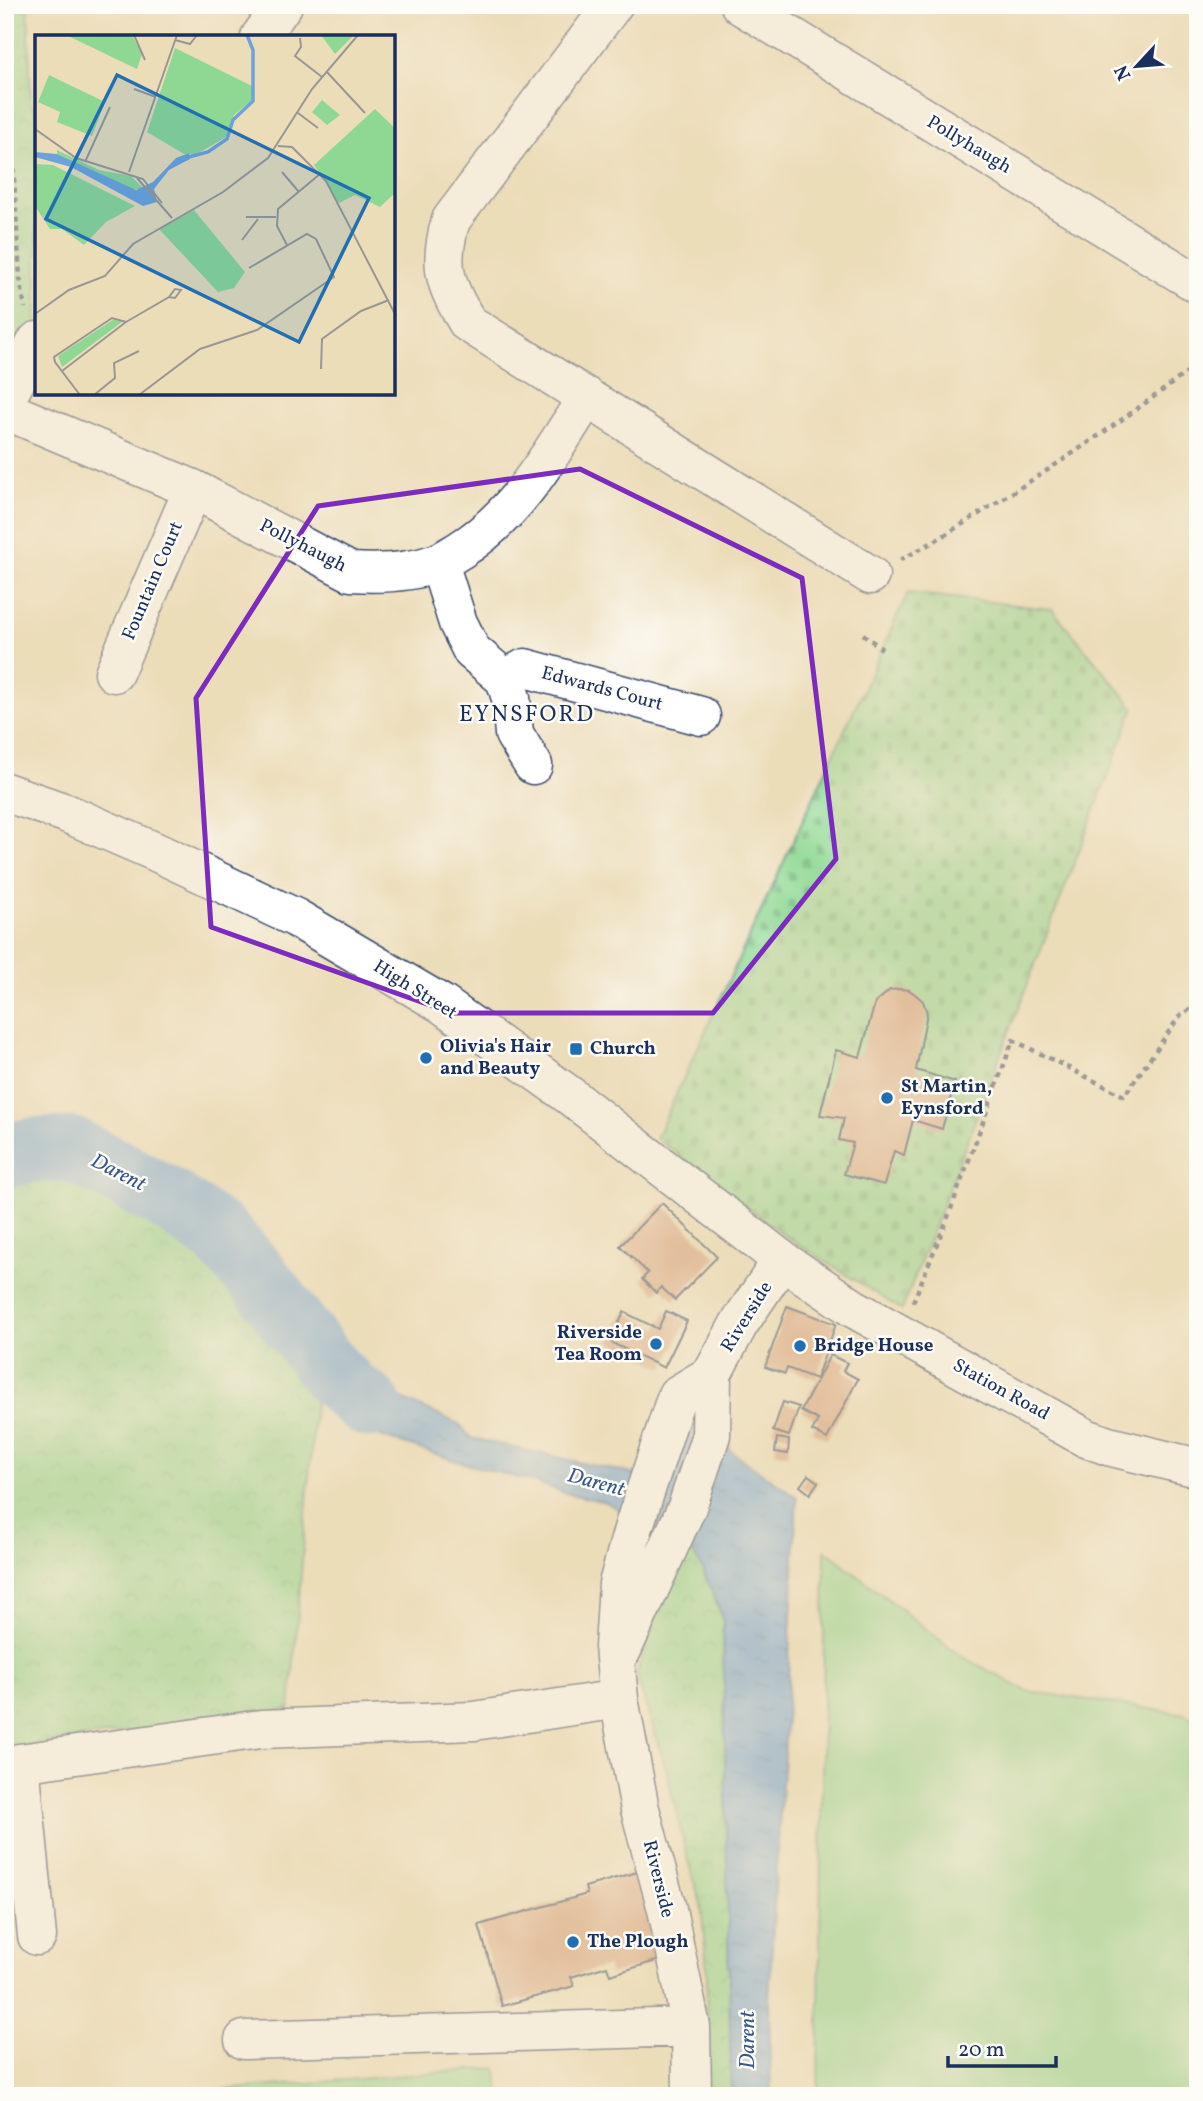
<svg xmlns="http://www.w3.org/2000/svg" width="1203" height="2101" viewBox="0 0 1203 2101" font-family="Vollkorn,serif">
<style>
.green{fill:#8ed893;stroke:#548478;stroke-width:2}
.cemetery{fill:url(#cemetery-stones);stroke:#548478;stroke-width:2}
.park{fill:url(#park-crowns);stroke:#548478;stroke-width:2}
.water{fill:url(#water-ripples);stroke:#44699c;stroke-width:2}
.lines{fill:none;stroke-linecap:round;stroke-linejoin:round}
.river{stroke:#6da3db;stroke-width:65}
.building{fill:#d69b78}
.minor-casing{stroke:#3a496c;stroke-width:41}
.major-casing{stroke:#3a496c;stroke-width:41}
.path{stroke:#3a496c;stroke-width:4.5;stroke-dasharray:5 5;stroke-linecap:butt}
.minor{stroke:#fff;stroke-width:38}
.major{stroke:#fff;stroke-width:38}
.marked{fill:none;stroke:#7b2cbf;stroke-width:5;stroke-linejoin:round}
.poi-dot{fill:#1f6fb2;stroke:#fdfcf7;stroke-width:2.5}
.labels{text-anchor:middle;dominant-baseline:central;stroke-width:5;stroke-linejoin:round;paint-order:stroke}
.street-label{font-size:19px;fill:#1b2f5e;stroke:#fdfcf7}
.poi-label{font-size:19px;font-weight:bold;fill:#1b2f5e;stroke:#fdfcf7;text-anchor:start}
.water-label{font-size:21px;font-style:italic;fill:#38588a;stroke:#fdfcf7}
.quarter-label{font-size:23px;letter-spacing:2px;fill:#1b2f5e;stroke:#fdfcf7}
.inset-river{fill:none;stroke:#6da3db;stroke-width:3.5}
.inset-road{fill:none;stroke:#989795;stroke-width:2}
.view{fill:#1f6fb2;fill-opacity:0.15;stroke:#1f6fb2;stroke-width:3.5}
.inset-edge{fill:none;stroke:#1b2f5e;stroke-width:3.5}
</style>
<defs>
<pattern id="cemetery-stones" width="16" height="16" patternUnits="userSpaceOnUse" patternTransform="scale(1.75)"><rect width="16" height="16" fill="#8ed893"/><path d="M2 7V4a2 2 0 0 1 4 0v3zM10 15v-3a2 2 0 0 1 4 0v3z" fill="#7aba81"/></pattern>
<pattern id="park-crowns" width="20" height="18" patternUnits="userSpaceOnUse" patternTransform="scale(1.75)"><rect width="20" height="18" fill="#8ed893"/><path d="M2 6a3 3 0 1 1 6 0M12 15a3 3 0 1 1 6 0" fill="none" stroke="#7aba81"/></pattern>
<pattern id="water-ripples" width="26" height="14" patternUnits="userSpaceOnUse" patternTransform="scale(1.75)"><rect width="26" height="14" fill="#6da3db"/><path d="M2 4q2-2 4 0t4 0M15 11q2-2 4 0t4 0" fill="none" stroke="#5985b5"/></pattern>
</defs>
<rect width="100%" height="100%" fill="#fdfcf7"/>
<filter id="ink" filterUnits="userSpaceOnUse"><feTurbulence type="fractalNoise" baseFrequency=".0143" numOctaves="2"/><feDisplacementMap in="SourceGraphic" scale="14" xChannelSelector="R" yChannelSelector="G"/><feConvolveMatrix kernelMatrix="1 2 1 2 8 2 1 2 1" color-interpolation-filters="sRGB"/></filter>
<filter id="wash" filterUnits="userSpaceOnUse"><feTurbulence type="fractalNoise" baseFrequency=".00686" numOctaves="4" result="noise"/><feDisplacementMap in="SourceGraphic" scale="28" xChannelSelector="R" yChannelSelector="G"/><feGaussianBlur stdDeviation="1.57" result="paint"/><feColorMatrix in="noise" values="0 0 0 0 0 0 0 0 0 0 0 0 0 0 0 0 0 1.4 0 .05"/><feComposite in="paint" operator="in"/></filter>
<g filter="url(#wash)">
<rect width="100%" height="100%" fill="#ecddb9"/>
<path class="green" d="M825 1550 959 1655 1026 1691 1185 1714 1198 1722V2096H818Z
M497 2068 499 2096H220V2090Z"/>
<path class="cemetery" d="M908 593 1052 609 1134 708 902 1310 784 1235 656 1138Z"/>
<path class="park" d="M5 5H28L31 105 37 110V331L5 381Z
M62 1165 151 1209 211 1253 270 1305 316 1391 290 1709 5 1749V1174Z
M680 1541C703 1552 716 1598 723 1622L731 2096H705L707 1970 701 1904 688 1861 666 1768 636 1675Z"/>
<path class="water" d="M326 1329 347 1359 365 1379 384 1391 459 1424 471 1438 651 1478 656 1469 684 1440 694 1400 725 1416 730 1451 797 1497 785 1743 776 1869 769 2002 771 2096H731L723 1622C715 1595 704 1570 689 1546L605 1502 565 1493 538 1483 466 1464 385 1438 366 1428 337 1405 288 1357Z"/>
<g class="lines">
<path class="river" d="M5 1156 32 1150 71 1149 118 1172 169 1200 219 1234 256 1275 330 1371 350 1391 369 1405"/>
</g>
<g id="blocks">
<path class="building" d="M900 989 909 990 915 994 923 1001 927 1013 916 1070 955 1082 942 1129 913 1120 904 1155 894 1151 884 1185 844 1174 853 1143 839 1140 844 1118 820 1115 836 1050 860 1057 875 1003 890 990Z
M662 1203 717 1257 675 1300 661 1287 656 1293 642 1279 648 1273 620 1246Z
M787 1306 836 1324 816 1379 787 1368 785 1374 765 1367Z
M666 1311 687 1321 664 1368 610 1342 624 1312 658 1329Z
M830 1355 847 1363 843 1371 858 1379 827 1439 812 1431 818 1420 801 1411Z
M783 1402 799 1407 789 1436 773 1431Z
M777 1438 789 1440 788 1454 775 1452Z
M808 1475 818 1482 810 1494 800 1486Z
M641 1871 666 1958 610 1975 607 1966 571 1977 574 1986 502 2006 479 1925 587 1894 585 1887Z"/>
</g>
</g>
<g filter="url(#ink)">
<use href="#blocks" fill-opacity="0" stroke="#3a496c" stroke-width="2"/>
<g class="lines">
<g class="minor-casing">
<path id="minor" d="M613 5 451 220C438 264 444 285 468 323L870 575
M740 5 1198 284
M260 37 283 5
M5 401 37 341
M5 410 193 489 351 572C380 574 409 573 437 563 445 560 453 554 460 550 517 515 552 452 587 397
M439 563 458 623 472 651 505 679 511 698 514 734 533 765
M114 673 193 489
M505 679 525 668 701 716
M622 1650 687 1507 711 1435 712 1374 739 1324 782 1260
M20 1763 37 1936
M5 1765 261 1729 474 1721 619 1699
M244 2040 691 2027
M692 2096 691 2027 667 1909 640 1809 619 1699 614 1647 618 1584 633 1529 677 1395 712 1374"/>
</g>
<g class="major-casing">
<path id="major" d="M5 792 66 813 156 852 296 918 442 1004 569 1095 782 1260 853 1308 1086 1438 1108 1446 1198 1468"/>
</g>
<path class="path" d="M5 28 20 278 25 308
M900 560C937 541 972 518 1007 496 1072 455 1136 411 1198 364
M863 634 882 649
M913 1302 948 1217 1013 1040 1124 1096 1179 1017 1198 1003"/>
<use href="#minor" class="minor"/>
<use href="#major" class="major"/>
</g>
</g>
<path d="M0 0H1203V2101H0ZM580 469 802 578 836 859 713 1013H452L211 927 196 698 318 506Z" fill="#ecddb9" fill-opacity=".55" fill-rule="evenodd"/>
<path class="marked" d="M580 469 802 578 836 859 713 1013H452L211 927 196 698 318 506Z"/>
<g class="poi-dot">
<rect x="569" y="1042" width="14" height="14" rx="3.5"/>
<circle cx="426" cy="1058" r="7"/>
<circle cx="887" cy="1098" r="7"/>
<circle cx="656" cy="1344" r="7"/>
<circle cx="800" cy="1346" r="7"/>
<circle cx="573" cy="1942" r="7"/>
</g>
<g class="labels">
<g class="street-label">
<text transform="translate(969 145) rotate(31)">Pollyhaugh</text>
<text transform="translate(303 546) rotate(27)">Pollyhaugh</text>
<text transform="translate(153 581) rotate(-67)">Fountain Court</text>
<text transform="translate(602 689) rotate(15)">Edwards Court</text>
<text transform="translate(415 990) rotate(32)">High Street</text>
<text transform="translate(747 1317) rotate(-58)">Riverside</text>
<text transform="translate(1001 1390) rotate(29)">Station Road</text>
<text transform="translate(658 1879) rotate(76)">Riverside</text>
</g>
<g class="poi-label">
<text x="440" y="1047">Olivia's Hair<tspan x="440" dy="22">and Beauty</tspan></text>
<text x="590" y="1049">Church</text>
<text x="901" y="1087">St Martin,<tspan x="901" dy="22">Eynsford</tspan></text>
<text x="642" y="1333" text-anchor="end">Riverside<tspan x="642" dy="22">Tea Room</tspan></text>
<text x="814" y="1346">Bridge House</text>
<text x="587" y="1942">The Plough</text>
</g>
<g class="water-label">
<text transform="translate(118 1173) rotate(27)">Darent</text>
<text transform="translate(596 1483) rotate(15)">Darent</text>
<text transform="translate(748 2040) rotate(-90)">Darent</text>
</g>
<g class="quarter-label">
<text x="527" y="715">EYNSFORD</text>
</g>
</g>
<g transform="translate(35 35)">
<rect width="360" height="360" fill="#ecddb9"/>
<path d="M31 0H97L107 19 102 34ZM14 40 70 67 57 101 22 87 25 77 3 67ZM287 65 305 80 292 90 277 77ZM0 129 18 130 100 171 71 187 49 210 27 194H15L0 171ZM79 284 87 287 27 332 23 321Z" fill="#8ed893"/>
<path d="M286 0H319L300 19ZM159 175 210 237 199 253 183 257 124 194Z" fill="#8ed893"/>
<path d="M140 13 217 51V65L199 80 191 102 162 119H149L112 97ZM340 74 360 93V158L345 172 320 160 304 168 279 130ZM22 115 64 135 96 141 109 154H97L22 119Z" fill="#8ed893"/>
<path d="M0 117 22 119 101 155 118 147 141 123 154 118 155 124 134 135 119 154 122 167 108 171 36 132 0 122Z" fill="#6da3db"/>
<path class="inset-river" d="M146 124 173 117 192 104 198 85 218 66V15L212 0"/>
<path class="inset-road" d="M99 0 110 25M265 3 266 12 260 21 287 42M140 5 155 9 162 0M291 36 330 78M99 54 121 62M263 78 283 93M0 94 41 123 108 144 127 168M243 111 257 112 291 146 361 281M50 127 75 72M94 137 142 0M247 137 264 157M102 143 137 183M211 182H241M207 205 223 184M252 210 242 191 243 174 285 139M0 279 34 255 70 241 98 209 188 157 233 123 277 54 323 0M91 287 134 262 140 254 146 255 140 263 134 262M286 334 287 304 326 276 354 265M27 336 91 287 77 283 19 322 20 327 45 360M59 360 80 343 79 328 104 316M104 360 165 314 222 295 299 242 281 204 272 199 214 233"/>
<path class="view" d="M82 40 334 163 264 307 11 184Z"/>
<rect width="360" height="360" class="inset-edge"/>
</g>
<rect width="1203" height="2101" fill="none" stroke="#fdfcf7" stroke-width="28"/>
<g transform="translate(1137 66) rotate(244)" stroke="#fdfcf7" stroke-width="5" paint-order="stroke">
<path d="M0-5L12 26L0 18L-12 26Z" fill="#1b2f5e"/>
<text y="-10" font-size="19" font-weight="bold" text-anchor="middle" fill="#1b2f5e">N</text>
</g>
<path d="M948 2056v10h108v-10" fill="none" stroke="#1b2f5e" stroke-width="3.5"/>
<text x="958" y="2056" font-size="21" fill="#1b2f5e" stroke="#fdfcf7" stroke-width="5" paint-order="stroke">20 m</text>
</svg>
